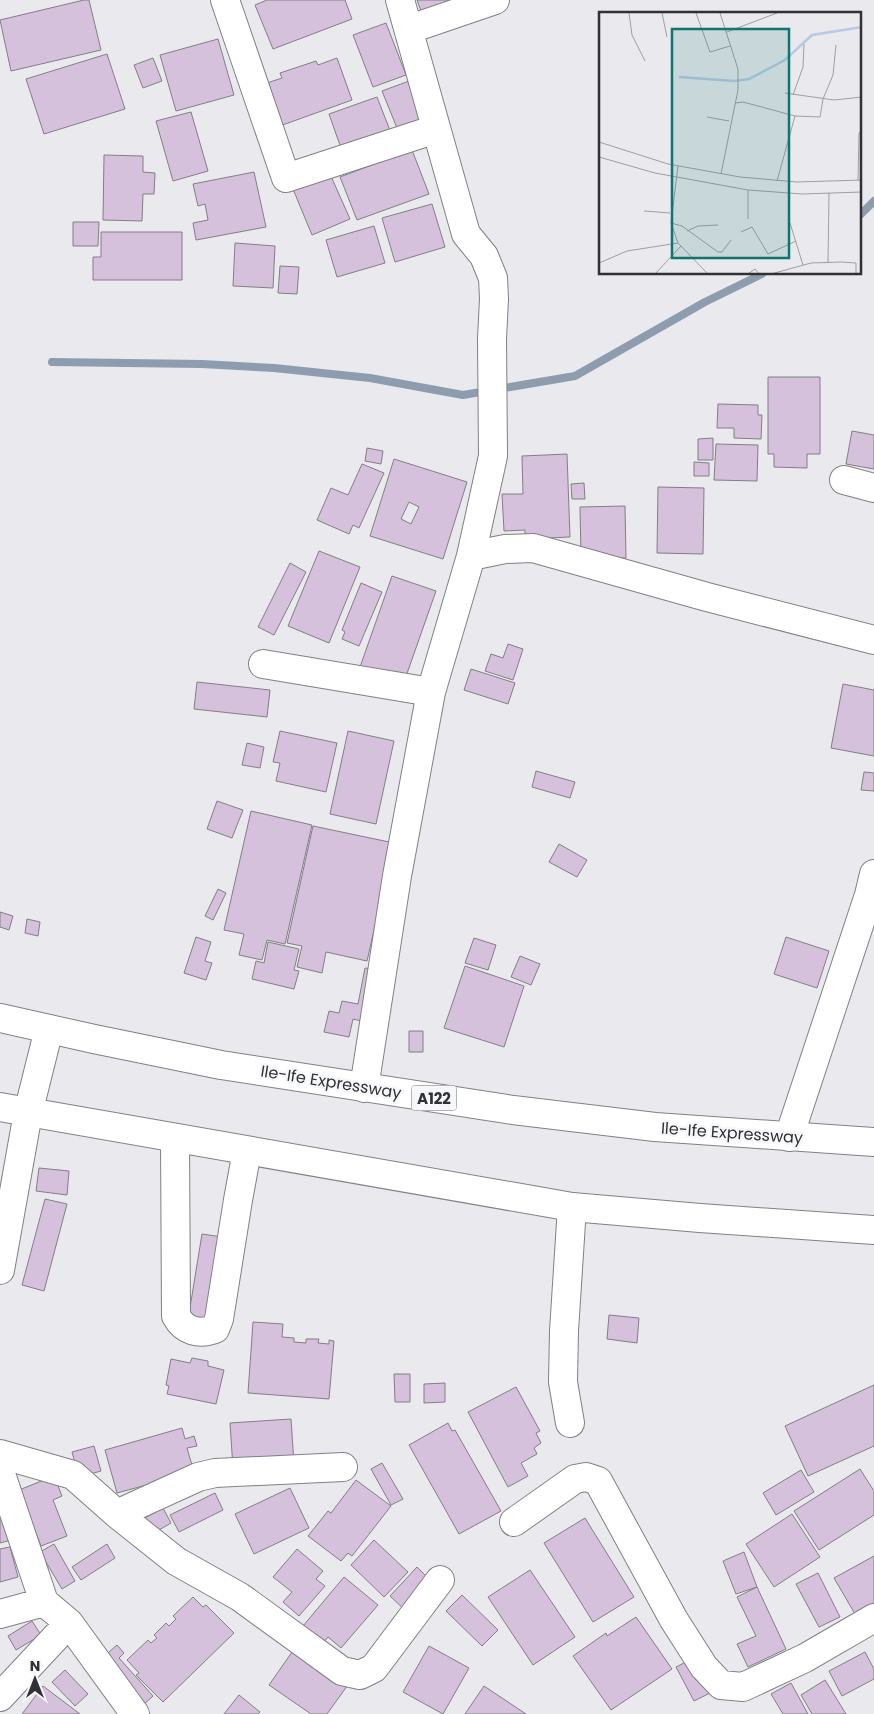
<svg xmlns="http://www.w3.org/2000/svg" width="874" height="1714" viewBox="0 0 874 1714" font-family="Poppins,sans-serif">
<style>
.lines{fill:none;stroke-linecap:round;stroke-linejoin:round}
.stream{stroke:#8d9caf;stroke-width:8}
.building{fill:#d5c1dc;stroke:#827f83;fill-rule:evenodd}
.minor-casing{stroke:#808185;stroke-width:30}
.highway-casing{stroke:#808185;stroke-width:30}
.minor{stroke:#fff;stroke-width:28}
.highway{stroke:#fff;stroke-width:28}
.labels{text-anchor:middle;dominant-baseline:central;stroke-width:5;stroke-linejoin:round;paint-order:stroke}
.shield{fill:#f6f7fb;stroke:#6c6c6f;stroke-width:1}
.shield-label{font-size:15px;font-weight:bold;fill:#313133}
.street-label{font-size:16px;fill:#313133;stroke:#f6f7fb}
.inset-river{fill:none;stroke:#b5cae4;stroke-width:2.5}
.inset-road{fill:none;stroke:#9f9fa3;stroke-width:1}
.view{fill:#0f766e;fill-opacity:0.15;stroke:#0f766e;stroke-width:2.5}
.inset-edge{fill:none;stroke:#313133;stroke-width:2.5}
</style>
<rect width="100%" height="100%" fill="#e9e9ee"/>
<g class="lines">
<path class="stream" d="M860 215 874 201
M52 362 202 364 274 368 370 378 463 395 575 376 705 302 762 274"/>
</g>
<path class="building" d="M84 0H89L101 50 11 71 0 20Z
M267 0H345L352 19 273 49 255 5Z
M417 0H466L424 19Z
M386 23 406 75 373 87 353 35Z
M218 39 234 95 176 111 160 55Z
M107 54 125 109 44 134 26 79Z
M153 58 162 81 143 88 134 65Z
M337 58 352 100 277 127 261 85 282 78 280 73 316 61 318 65Z
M409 81 424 118 397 128 382 91Z
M377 97 391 133 342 151 329 114Z
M191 112 208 171 173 181 156 121Z
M412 150 429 194 357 220 340 177Z
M104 155 143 156V172L155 173 154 194H143L142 221 103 220Z
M254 172 266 227 196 240 193 223 208 220 205 204 198 206 193 184Z
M330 174 350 219 312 235 293 189Z
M432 204 445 247 395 262 382 218Z
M73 222H99L98 246H73Z
M374 226 385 263 337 277 326 240Z
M101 232H182V280H93V257H101Z
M235 243 275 246 273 288 233 286Z
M280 266 299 267 297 294 278 293Z
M768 377H820V454H807V468L774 467V454H768Z
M718 404 758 405V415H762L761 439 734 438V428H717Z
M852 431 874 435V469L846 464Z
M713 438V460H698V439Z
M716 444 758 445 757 481 714 480Z
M367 448 383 451 381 464 365 461Z
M567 454 570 537 525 539V530L504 531 502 494H523L522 456Z
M394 459 467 482 443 559 370 536ZM409 502 419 507 411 524 401 519Z
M694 462 709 463V476H694Z
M362 464 384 473 359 528 353 525 349 534 317 520 331 488 348 495Z
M584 483 585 499H572L571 484Z
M658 487 704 488 703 554 657 553Z
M625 506 626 558 581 559 580 507Z
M319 551 360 567 329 643 288 626Z
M290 563 306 572 274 635 258 627Z
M392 576 436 591 404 682 360 667Z
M361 583 382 592 359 646 342 639 345 632 342 630Z
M508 644 523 649 513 680 485 671 491 654 503 658Z
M471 669 515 683 508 704 464 690Z
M197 682 270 690 267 717 194 709Z
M843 684 874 690V756L831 748Z
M280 731 337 743 326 792 276 781 280 763 273 762Z
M348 731 394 741 376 824 330 814Z
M247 743 264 747 260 768 242 765Z
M536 771 575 782 570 798 532 787Z
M864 772 874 773V791L861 790Z
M217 801 243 810 232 838 207 829Z
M251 811 312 825 285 944 267 940 262 960 239 955 244 934 224 930Z
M313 826 394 843 367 961 326 952 322 973 297 967 302 946 287 943Z
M559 844 587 860 577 877 549 862Z
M218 889 226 893 213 920 205 916Z
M0 912 13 916 9 930 0 927Z
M27 919 40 922 38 936 25 933Z
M196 937 211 942 205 961 212 963 206 980 184 973Z
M786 937 829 951 817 988 774 974Z
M474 938 496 945 488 970 465 963Z
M268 942 299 949 294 970 299 971 294 989 252 979 256 961 264 963Z
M520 956 540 964 531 985 511 977Z
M465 966 524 986 504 1047 444 1028Z
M365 968 377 970 365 1022 353 1019 349 1037 324 1032 329 1011 339 1013 342 1001 358 1004Z
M409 1031H423V1052H409Z
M39 1168 69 1171 67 1195 36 1191Z
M45 1199 67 1204 44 1291 22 1285Z
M202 1234 222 1237 208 1323 188 1320Z
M609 1315 639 1318 637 1343 607 1339Z
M253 1322 283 1324 282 1337 294 1338V1342L306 1343V1339H319L318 1343 329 1344V1340L334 1341 329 1399 248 1393Z
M192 1358 208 1361V1366L224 1370 216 1404 167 1394 169 1386 166 1385 171 1359 190 1363Z
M394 1374H410V1402H395Z
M445 1383V1402L424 1403V1384Z
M874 1385V1446L808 1476 785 1426Z
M516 1387 540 1431 536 1433 541 1443 534 1448 537 1454 521 1463 528 1476 508 1487 468 1412Z
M291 1419 294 1464 233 1468 230 1423Z
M448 1423 452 1431 455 1430 501 1511 459 1534 409 1445Z
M182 1428 185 1439 194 1436 197 1446 187 1448 194 1472 117 1493 105 1450Z
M94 1446 101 1471 79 1477 72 1452Z
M382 1463 403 1499 391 1505 371 1469Z
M860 1469 874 1491V1515L819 1550 794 1511Z
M801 1470 814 1492 776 1515 763 1493Z
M54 1476 62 1496 53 1500 67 1536 41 1546 19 1490Z
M356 1480 391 1506 352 1556 348 1553 341 1561 308 1536 328 1511 331 1513Z
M290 1488 309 1528 254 1554 235 1514Z
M215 1493 223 1510 179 1532 170 1515Z
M0 1506 11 1540 0 1543Z
M163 1508 171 1523 152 1534 143 1519Z
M792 1514 820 1557 774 1587 746 1544Z
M585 1518 634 1597 593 1622 544 1543Z
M374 1540 408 1572 384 1597 351 1565Z
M54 1544 75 1581 62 1589 40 1552Z
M107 1544 115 1558 81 1580 72 1567Z
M10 1547 18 1577 0 1582V1549Z
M297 1549 323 1571 316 1579 325 1586 299 1616 283 1602 292 1592 273 1577Z
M744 1552 757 1587 736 1594 723 1561Z
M874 1556V1603L855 1614 834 1578Z
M417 1567 434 1584 407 1612 390 1596Z
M530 1570 575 1637 533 1665 488 1597Z
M818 1573 840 1617 819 1627 796 1584Z
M344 1577 378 1605 341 1648 328 1637 323 1643 303 1626Z
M757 1587 786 1649 748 1667 737 1644 756 1636 737 1597Z
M462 1595 498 1630 482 1646 446 1611Z
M193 1597 203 1607 206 1605 234 1633 163 1702 136 1675 139 1673 127 1660 148 1640 151 1643 157 1638 154 1635 166 1623 169 1626 176 1619 173 1616Z
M636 1617 672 1669 611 1710 573 1656 606 1633 607 1636Z
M32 1621 41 1635 16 1650 8 1636Z
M117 1645 124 1653 119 1658 153 1696 142 1706 100 1660Z
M297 1645 350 1682 327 1714H311L269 1685Z
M429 1646 469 1668 443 1714 403 1692Z
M865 1652 874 1669V1679L842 1696 829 1671Z
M686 1662 696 1680 701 1677 710 1693 694 1701 676 1667Z
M65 1670 88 1694 75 1706 52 1682Z
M825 1680 846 1714H812L801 1695Z
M791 1683 808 1714H783L771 1694Z
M43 1686 80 1714H22Z
M484 1686 526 1714H465Z
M239 1695 260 1712 258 1714H224Z"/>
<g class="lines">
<g class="minor-casing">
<path id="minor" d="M225 0 286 178 436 129
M410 29 495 0
M844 480 874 488
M471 556 505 549 533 548 707 597 874 640
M263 664 431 692
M364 1088 397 876 431 692 471 556 493 456 492 339 494 299 493 278 484 256 466 234 400 0
M789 1137 869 895 874 874
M175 1138 176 1316C184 1331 199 1335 215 1329L219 1319 238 1200 247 1151
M0 1270 28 1113 49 1029
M570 1423 563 1382 564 1331 572 1207
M0 1454 73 1475 117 1514 176 1561 240 1597 342 1671 360 1675 374 1668 440 1580
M0 1471 44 1602 69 1623 135 1714
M117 1514 198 1477 215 1473 343 1467
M514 1522 575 1479 586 1477 598 1481 674 1620 704 1667 721 1685 743 1687 805 1658 874 1618
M0 1614 44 1602
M0 1697 69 1623"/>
</g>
<g class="highway-casing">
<path id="highway" d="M0 1018 94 1039 221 1065 513 1110 655 1127 874 1142
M0 1107 572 1207 700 1218 874 1230"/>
</g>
<use href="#minor" class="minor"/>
<use href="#highway" class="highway"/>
</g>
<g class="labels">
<rect class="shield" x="411.5" y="1085.5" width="45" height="25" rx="4"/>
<g class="shield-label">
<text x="434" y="1098">A122</text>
</g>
<g class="street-label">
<text transform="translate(331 1082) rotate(9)">Ile-Ife Expressway</text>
<text transform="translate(732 1133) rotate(4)">Ile-Ife Expressway</text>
</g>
</g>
<g transform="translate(599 12)">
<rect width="262" height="262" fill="#e9e9ee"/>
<path class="inset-river" d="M80 65 135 69 150 67 186 48 213 23 263 15"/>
<path class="inset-road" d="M30 1 33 23 46 49M63 1 68 25M97 1 111 40 131 34M121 1 139 57V78L122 162M128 20 178 1M186 81 235 88 263 85M194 83 204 55 205 32M136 91 144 90 196 104 221 105 224 87 234 63 237 33M108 105 130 109M0 130 69 152 141 165 198 170 263 168M0 145 56 161 149 178 203 182 263 180M79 154 72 211 79 231 109 262M178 169 196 104M259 169 260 121 263 118M0 183V214M45 199 71 201M149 207V178M72 211 83 214 119 240H123L132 228M191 211 204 253M88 219 99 214 119 213M142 220 153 215 169 242 197 229M0 251 28 239 79 231M229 251 230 181M56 262 82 234M149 262 156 257 160 262M172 262 212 251 242 250 257 251V262"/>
<path class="view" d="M73 17H190V246H73Z"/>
<rect width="262" height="262" class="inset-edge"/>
</g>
<g transform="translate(35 1679)" stroke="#f6f7fb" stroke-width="4" paint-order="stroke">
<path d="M0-4L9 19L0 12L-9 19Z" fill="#313133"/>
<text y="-8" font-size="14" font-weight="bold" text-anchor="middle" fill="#313133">N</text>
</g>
</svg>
